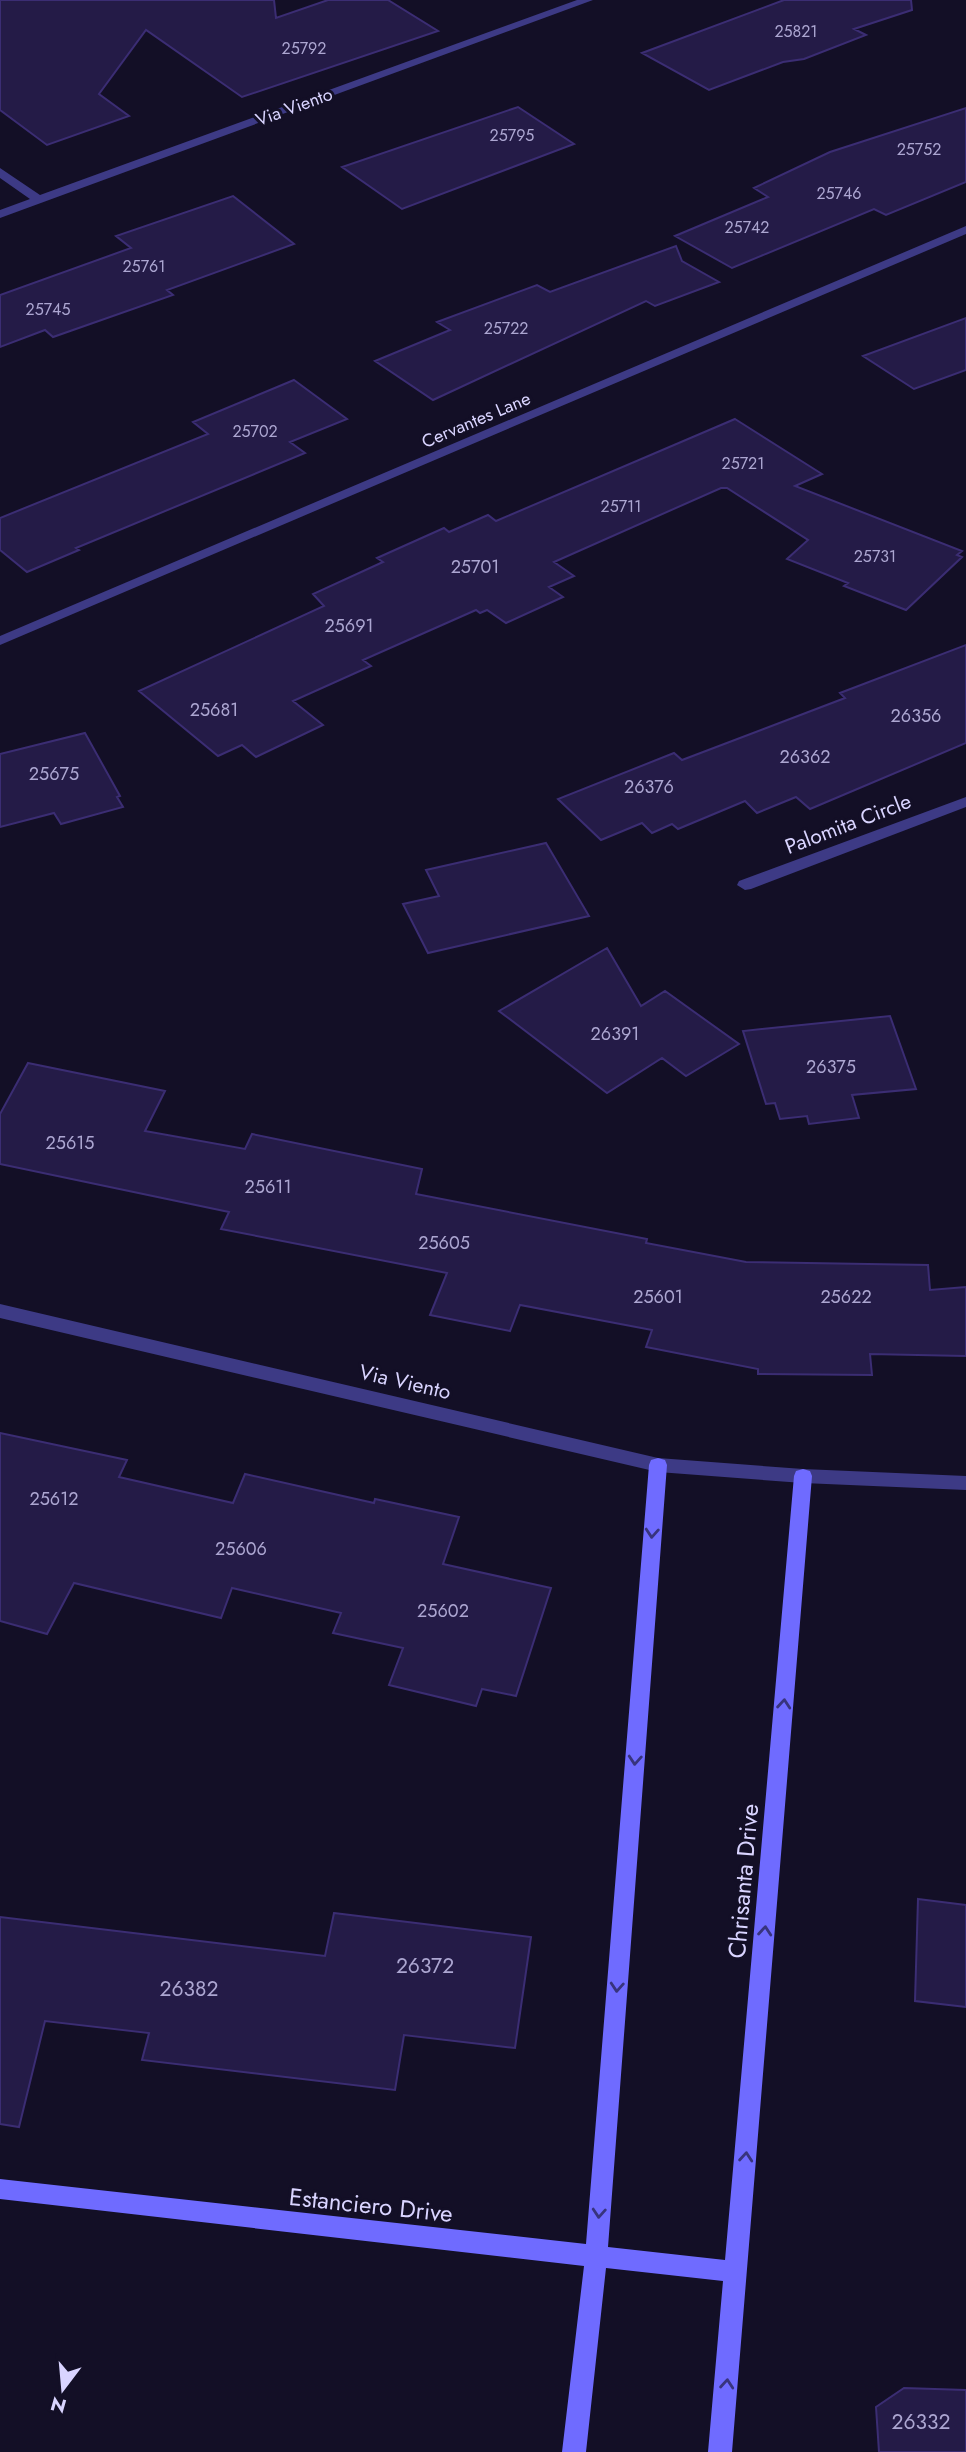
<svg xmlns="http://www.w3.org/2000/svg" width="966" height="2452" viewBox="0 0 966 2452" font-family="Jost,sans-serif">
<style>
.building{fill:#241b47;stroke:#3b2d73;stroke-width:2}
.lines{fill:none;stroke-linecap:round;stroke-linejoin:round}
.street{fill:#3d3a85;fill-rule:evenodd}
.secondary{fill:#6f6bff;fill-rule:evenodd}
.oneway{stroke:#38347d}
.labels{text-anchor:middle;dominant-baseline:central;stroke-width:6;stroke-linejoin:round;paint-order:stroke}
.far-number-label{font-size:16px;fill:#aca6d1}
.far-street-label{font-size:18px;fill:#d9d4ff;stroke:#130f26}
.number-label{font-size:18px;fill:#aca6d1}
.street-label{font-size:21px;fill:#d9d4ff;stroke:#130f26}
.near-number-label{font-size:21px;fill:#aca6d1}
.near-street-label{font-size:24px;fill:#d9d4ff;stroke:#130f26}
</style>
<rect width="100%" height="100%" fill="#130f26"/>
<path class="building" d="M0 0H274L276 18 328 0H388L438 31 242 97 146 30 99 94 129 116 47 145 0 110Z
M784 0H911L912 10 854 29 866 35 804 59 783 62 709 90 642 53Z
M518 107 574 144 402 209 342 167Z
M966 108V182L886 215 874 209 732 268 675 236 768 197 754 188 830 152Z
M233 196 294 244 167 290 173 295 53 337 45 330 0 347V295L131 248 116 236Z
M676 246 682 261 719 282 655 306 646 301 433 400 375 361 450 330 437 322 537 285 550 292Z
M966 318V370L914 389 863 356Z
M294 380 347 419 290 442 305 453 76 548 79 550 27 572 0 550V518L208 434 193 422Z
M735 419 822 474 795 486 962 551 957 555 962 557 906 610 844 586 848 583 787 559 808 540 727 488H721L554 562 574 576 549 587 563 597 506 623 487 610 480 613 476 610 363 660 371 666 293 701 323 725 256 757 242 745 218 756 139 691 324 606 313 594 383 562 377 558 444 528 449 532 488 515 496 521Z
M966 645V743L810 809 796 797 757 813 745 801 678 829 672 824 652 833 642 823 601 840 558 799 674 753 682 760 845 698 840 693Z
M85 733 120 796 117 797 123 807 61 824 54 813 0 827V754Z
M546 843 589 916 428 953 403 904 439 896 426 870Z
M607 948 641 1006 665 991 739 1044 686 1076 662 1058 607 1093 499 1011Z
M890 1016 916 1089 852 1095 859 1118 809 1124 807 1116 780 1119 775 1103 766 1104 743 1031Z
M28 1063 165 1091 145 1131 245 1149 252 1134 422 1169 416 1194 647 1239 646 1243 746 1262 928 1265 930 1290 966 1287V1356L870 1354 872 1375 758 1374V1369L646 1347 652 1330 520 1305 510 1331 430 1315 447 1273 221 1229 229 1212 0 1164V1114Z
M0 1433 127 1460 119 1477 233 1503 245 1474 374 1503 375 1499 459 1517 443 1564 551 1588 516 1696 482 1689 476 1706 389 1685 403 1648 333 1633 341 1613 232 1588 221 1618 74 1583 47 1634 0 1621Z
M918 1899 966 1905V2007L915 2001Z
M334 1913 531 1937 515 2048 404 2035 395 2090 142 2060 149 2033 45 2021 19 2127 0 2124V1917L325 1956Z
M904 2388 966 2390V2452H879L876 2407Z"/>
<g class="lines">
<path class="street" d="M577 0H593L0 218V210L30 199 0 178V168L40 195Z
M966 226V234L0 645V636Z
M966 797V807L751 889 745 890 737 885 739 881Z
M0 1304 658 1458 803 1469 966 1476V1490L803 1483 658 1472 0 1318Z"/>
<path class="secondary" d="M658 1458 665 1460 667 1465 608 2247 725 2260 794 1476 796 1471 803 1469 810 1471 812 1476 732 2452H708L723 2281 606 2268 586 2452H562L584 2266 0 2199V2179L586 2244 649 1465 651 1460Z"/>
</g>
<defs><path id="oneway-chevron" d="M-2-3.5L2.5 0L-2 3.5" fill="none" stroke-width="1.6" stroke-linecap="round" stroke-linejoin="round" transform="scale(1.75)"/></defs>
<g class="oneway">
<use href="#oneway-chevron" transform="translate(652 1533) rotate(94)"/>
<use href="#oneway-chevron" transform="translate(784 1704) rotate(-85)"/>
<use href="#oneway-chevron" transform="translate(635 1760) rotate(94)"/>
<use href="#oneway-chevron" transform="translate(765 1931) rotate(-85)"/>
<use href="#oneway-chevron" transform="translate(617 1987) rotate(94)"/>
<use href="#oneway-chevron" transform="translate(746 2157) rotate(-85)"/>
<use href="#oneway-chevron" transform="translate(599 2213) rotate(94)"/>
<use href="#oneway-chevron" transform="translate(727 2384) rotate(-85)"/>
</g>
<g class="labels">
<g class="far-number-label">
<text x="796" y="31">25821</text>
<text x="304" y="48">25792</text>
<text x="512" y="135">25795</text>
<text x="919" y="149">25752</text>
<text x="839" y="193">25746</text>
<text x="747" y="227">25742</text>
<text x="144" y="266">25761</text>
<text x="48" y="309">25745</text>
<text x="506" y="328">25722</text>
<text x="255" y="431">25702</text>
<text x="743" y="463">25721</text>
<text x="621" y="506">25711</text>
<text x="875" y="556">25731</text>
</g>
<g class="far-street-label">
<text transform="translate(294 107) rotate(-20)">Via Viento</text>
<text transform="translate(476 420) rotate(-23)">Cervantes Lane</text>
</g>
<g class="number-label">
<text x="475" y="567">25701</text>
<text x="349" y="626">25691</text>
<text x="214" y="710">25681</text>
<text x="916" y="716">26356</text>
<text x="805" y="757">26362</text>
<text x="54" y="774">25675</text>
<text x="649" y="787">26376</text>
<text x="615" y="1034">26391</text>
<text x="831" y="1067">26375</text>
<text x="70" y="1143">25615</text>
<text x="268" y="1187">25611</text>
<text x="444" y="1243">25605</text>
<text x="658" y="1297">25601</text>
<text x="846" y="1297">25622</text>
<text x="54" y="1499">25612</text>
<text x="241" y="1549">25606</text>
<text x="443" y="1611">25602</text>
</g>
<g class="street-label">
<text transform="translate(848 824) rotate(-21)">Palomita Circle</text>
<text transform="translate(405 1382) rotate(13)">Via Viento</text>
</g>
<g class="near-number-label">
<text x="425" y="1966">26372</text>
<text x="189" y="1989">26382</text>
<text x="921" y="2422">26332</text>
</g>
<g class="near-street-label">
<text transform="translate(743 1881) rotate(-85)">Chrisanta Drive</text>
<text transform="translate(371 2205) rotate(6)">Estanciero Drive</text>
</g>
</g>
<g transform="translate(63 2389) rotate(196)" stroke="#130f26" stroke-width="5" paint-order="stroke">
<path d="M0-5L12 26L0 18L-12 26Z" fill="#d9d4ff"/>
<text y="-10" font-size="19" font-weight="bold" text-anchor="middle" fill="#d9d4ff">N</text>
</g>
</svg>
